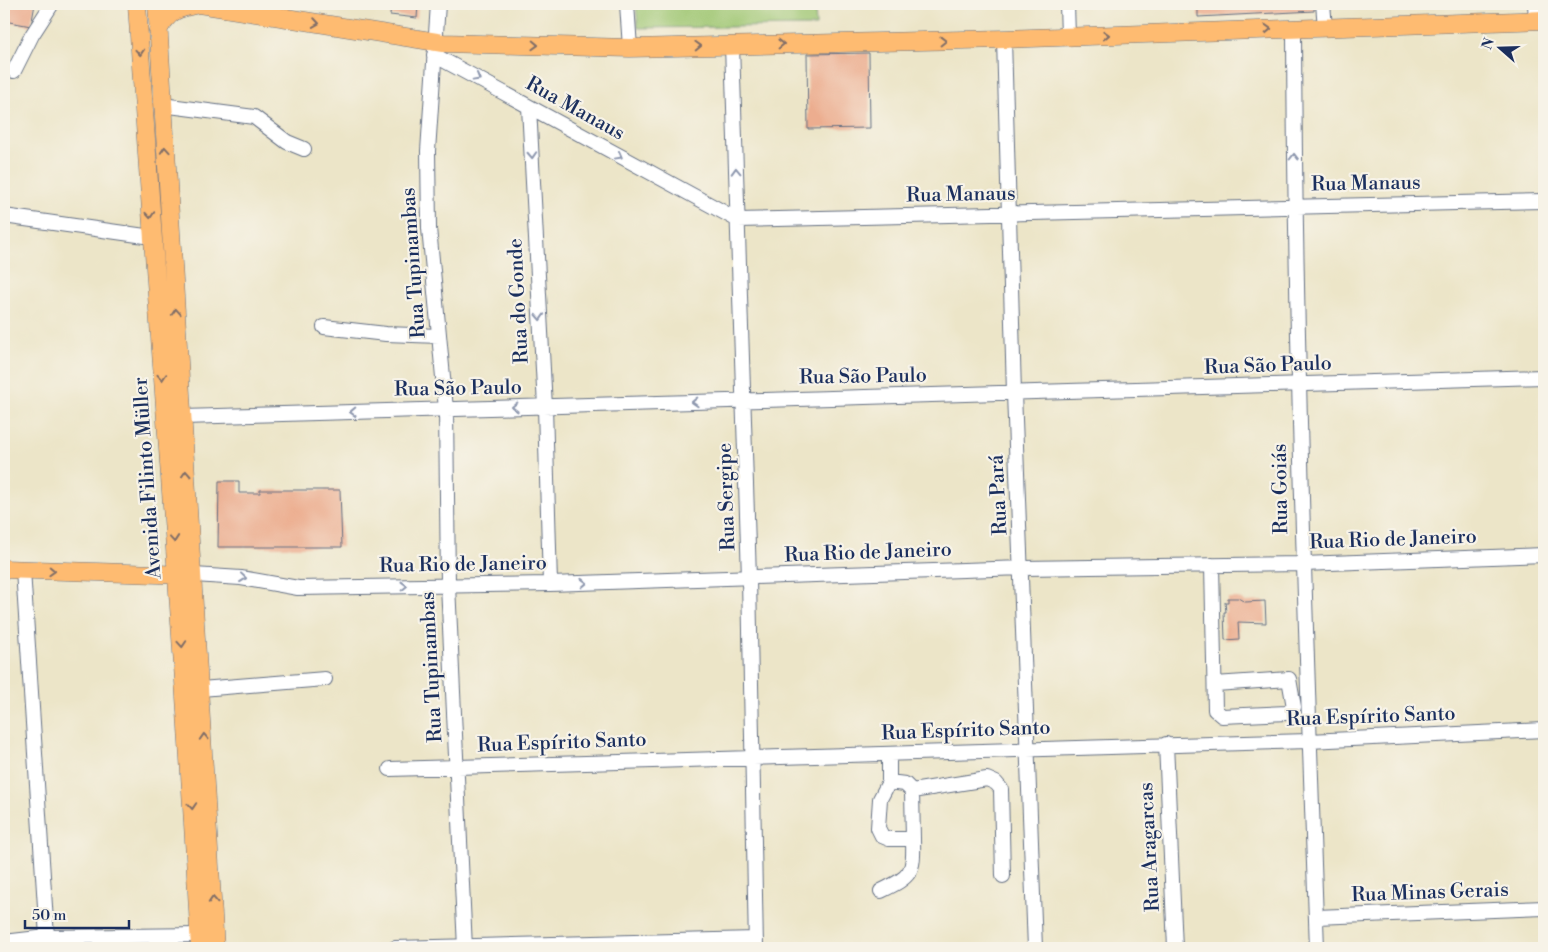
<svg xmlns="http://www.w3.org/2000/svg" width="1548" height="952" viewBox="0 0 1548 952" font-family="'Libre Bodoni',serif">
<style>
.green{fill:#9ec671;stroke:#5c7a68}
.building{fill:#ecad8f}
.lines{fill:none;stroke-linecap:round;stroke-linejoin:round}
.minor-casing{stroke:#646f83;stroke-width:16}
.major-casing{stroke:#646f83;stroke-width:19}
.minor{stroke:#fff;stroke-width:14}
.major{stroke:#febb71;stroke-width:18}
.oneway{stroke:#816e67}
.oneway2{stroke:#8d97ae}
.labels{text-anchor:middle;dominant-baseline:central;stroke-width:4.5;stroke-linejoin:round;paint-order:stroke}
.street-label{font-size:20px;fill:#1b2f5e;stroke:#f7f3e8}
</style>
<rect width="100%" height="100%" fill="#f7f3e8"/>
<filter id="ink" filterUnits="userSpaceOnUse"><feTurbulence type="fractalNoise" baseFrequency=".02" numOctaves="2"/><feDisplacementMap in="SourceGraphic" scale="10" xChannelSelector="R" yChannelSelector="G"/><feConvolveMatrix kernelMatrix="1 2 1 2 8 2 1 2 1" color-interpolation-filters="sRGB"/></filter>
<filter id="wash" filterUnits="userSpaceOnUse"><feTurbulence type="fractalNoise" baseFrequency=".0096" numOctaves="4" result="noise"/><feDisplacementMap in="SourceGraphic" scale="20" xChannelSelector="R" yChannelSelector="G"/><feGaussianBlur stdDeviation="1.12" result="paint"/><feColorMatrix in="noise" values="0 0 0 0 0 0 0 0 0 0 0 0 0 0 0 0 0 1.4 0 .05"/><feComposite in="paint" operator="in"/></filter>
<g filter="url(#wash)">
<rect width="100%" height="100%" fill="#ece5c8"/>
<path class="green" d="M636 4H815L816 26 638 28Z"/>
<g id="blocks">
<path class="building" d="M4 4H35L31 26 4 21Z
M391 4H418L417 18 390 15Z
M1198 4H1314V11L1198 17Z
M869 53 870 128 808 129 807 54Z
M219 481H239V493H260V490H340L342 547H218Z
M1228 598H1238L1245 602 1265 601 1266 623 1238 622 1239 639 1225 640 1224 612H1226L1225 602H1228Z"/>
</g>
</g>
<g filter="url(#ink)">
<use href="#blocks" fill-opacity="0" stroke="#646f83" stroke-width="1"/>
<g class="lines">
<g class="minor-casing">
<path id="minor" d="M438 4 428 151 429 228 446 409 448 585 465 948
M627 4 630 48
M1067 4 1068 36
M1323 4 1325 27
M1535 4 1536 20
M1294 28C1295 335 1306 642 1317 948
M1004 39 1014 393 1035 948
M732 45 749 578 756 948
M434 55 738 220 1544 201
M14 71 32 35 52 4
M162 105 254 117 287 142 304 149
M529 107 545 407 550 584
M4 216 152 237
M324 327 386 334 439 336
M183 417 1544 377
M1212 565 1215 710 1222 716 1287 713 1294 707 1289 679 1215 684
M23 570 47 937
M194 575 241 578 298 588 550 584 1023 568 1303 564 1544 555
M201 689 325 679
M1166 744 1175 948
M390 769 1309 741 1544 730
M889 782 905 784 912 791 913 839H889L882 836 878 828 880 799 889 782V754
M912 791 987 779 996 783 1001 789 1003 876
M881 891C912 876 914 873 913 839
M1316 917 1544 908
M4 942 47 937 200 935
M395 948 756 939"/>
</g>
<g class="major-casing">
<path id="major" d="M137 4C157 319 184 633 200 948
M157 4 215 948
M158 30C170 10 176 9 199 4L443 43 630 48 1004 39 1544 20
M4 569 188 575"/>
</g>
<use href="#minor" class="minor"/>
<use href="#major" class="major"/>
</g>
<defs><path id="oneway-chevron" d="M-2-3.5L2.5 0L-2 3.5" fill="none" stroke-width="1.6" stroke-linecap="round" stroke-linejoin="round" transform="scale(1.25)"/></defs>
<g class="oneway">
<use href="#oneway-chevron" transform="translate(316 23) rotate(9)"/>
<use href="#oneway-chevron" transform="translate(1268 29) rotate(-2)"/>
<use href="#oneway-chevron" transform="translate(1106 35) rotate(-2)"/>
<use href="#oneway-chevron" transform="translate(943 41) rotate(-1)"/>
<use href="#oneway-chevron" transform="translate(781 44) rotate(-1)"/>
<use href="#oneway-chevron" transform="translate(535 45) rotate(2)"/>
<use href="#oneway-chevron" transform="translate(698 46) rotate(-2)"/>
<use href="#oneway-chevron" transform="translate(140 52) rotate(86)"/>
<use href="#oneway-chevron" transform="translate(165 150) rotate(-94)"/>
<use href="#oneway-chevron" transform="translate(150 215) rotate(86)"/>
<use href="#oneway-chevron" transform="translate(176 312) rotate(-94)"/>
<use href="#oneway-chevron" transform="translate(162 377) rotate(86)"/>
<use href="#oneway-chevron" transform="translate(186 474) rotate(-93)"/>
<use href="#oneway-chevron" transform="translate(174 539) rotate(85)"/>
<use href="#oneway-chevron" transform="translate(52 571) rotate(2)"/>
<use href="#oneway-chevron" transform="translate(182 644) rotate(86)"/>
<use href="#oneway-chevron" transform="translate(204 737) rotate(-93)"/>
<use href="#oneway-chevron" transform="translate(192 806) rotate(86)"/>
<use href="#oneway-chevron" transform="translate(213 900) rotate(-93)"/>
</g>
<g class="oneway2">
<use href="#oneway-chevron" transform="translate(477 78) rotate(29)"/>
<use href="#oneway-chevron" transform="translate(532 155) rotate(87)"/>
<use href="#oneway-chevron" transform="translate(619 156) rotate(29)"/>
<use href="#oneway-chevron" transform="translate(1294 157) rotate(-90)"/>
<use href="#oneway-chevron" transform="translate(736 171) rotate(-92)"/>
<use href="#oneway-chevron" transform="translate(540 317) rotate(87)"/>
<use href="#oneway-chevron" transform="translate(695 402) rotate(178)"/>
<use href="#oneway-chevron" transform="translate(515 407) rotate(179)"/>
<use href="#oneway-chevron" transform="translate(353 412) rotate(178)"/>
<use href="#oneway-chevron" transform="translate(243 578) rotate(6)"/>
<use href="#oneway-chevron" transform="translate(584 583) rotate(-2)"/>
<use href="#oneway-chevron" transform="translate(404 586) rotate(-1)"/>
</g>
</g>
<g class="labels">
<g class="street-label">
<text transform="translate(575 109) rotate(29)">Rua Manaus</text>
<text transform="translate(1366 184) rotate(-1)">Rua Manaus</text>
<text transform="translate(961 195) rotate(-1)">Rua Manaus</text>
<text transform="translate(414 263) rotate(-94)">Rua Tupinambas</text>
<text transform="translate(519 301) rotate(-93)">Rua do Gonde</text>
<text transform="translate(1268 366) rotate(-2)">Rua São Paulo</text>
<text transform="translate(863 377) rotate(-1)">Rua São Paulo</text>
<text transform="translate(458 389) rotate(-1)">Rua São Paulo</text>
<text transform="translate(148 478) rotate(-94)">Avenida Filinto Müller</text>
<text transform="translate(1281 489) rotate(-91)">Rua Goiás</text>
<text transform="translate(999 495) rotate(-93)">Rua Pará</text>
<text transform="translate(727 497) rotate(-92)">Rua Sergipe</text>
<text transform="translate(1393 540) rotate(-2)">Rua Rio de Janeiro</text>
<text transform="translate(868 553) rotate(-2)">Rua Rio de Janeiro</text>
<text transform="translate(463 565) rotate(-1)">Rua Rio de Janeiro</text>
<text transform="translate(432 667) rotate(-93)">Rua Tupinambas</text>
<text transform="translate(1371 717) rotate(-2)">Rua Espírito Santo</text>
<text transform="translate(966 731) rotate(-2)">Rua Espírito Santo</text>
<text transform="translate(562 743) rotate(-2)">Rua Espírito Santo</text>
<text transform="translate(1150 847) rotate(-93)">Rua Aragarcas</text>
<text transform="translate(1430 893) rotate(-2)">Rua Minas Gerais</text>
</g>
</g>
<rect width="1548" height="952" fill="none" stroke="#f7f3e8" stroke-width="20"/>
<g transform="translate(1500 48) rotate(290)" stroke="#f7f3e8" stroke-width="4" paint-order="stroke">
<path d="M0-4L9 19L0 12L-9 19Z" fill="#1b2f5e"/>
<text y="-8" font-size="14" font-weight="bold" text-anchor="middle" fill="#1b2f5e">N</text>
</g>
<path d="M25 920v8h104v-8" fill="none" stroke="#1b2f5e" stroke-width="2.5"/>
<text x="32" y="920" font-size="15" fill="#1b2f5e" stroke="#f7f3e8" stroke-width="4" paint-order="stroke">50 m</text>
</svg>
